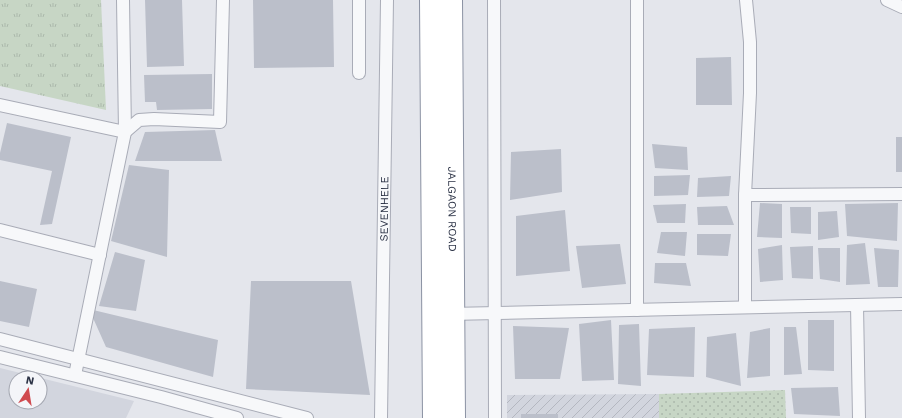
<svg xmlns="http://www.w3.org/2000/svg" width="902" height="418" viewBox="0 0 902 418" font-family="'Work Sans',sans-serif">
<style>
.built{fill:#d2d5de;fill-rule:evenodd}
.industrial{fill:url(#industrial-furrows)}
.grass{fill:url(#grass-dots)}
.park{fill:url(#park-tufts)}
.building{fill:#bbbfca}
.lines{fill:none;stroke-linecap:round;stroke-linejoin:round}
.street-casing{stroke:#a9acb7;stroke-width:14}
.highway-casing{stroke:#8b92a3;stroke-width:24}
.street{stroke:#f7f8fa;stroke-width:12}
.highway{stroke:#fff;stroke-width:22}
.labels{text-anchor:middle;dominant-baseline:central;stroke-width:3.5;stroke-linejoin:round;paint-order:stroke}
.street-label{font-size:11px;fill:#2b3245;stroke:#f4f5f9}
</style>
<defs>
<pattern id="industrial-furrows" width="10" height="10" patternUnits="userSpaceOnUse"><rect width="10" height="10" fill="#d2d5de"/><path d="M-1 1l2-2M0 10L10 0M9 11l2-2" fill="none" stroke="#b4b7c0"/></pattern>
<pattern id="grass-dots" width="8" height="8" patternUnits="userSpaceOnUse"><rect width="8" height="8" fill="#c7d6c5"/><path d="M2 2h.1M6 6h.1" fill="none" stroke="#abb8ab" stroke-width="1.8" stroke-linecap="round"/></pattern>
<pattern id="park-tufts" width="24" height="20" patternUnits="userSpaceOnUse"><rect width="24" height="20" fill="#c7d6c5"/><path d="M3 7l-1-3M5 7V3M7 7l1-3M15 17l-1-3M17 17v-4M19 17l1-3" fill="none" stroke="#abb8ab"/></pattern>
</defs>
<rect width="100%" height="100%" fill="#e4e6ec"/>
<path class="built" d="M0 368 134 401 126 418H0ZM16 378H40V402H16Z"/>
<path class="industrial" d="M659 394V418H507V395Z"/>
<path class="grass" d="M785 390 786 418H659V394Z"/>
<path class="park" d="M0 0H101L106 110 0 86Z"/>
<path class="building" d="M145 0H182L184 66 147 67Z
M253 0H333L334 67 254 68Z
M731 57 732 105H696V58Z
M212 74V109L157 110 156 102H145L144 75Z
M7 123 71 137 52 224 40 225 52 171 0 160V153Z
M215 130 222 161H135L145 132Z
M896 137H902V172H896Z
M652 144 687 147 688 170 655 168Z
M561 149 562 192 510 200 511 152Z
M129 165 169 170 167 257 111 241Z
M690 175 688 195 654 196V176Z
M731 176 729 196 697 197 698 178Z
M760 203 782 204V238L757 237Z
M898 203 897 241 847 236 845 204Z
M686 204 685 223H657L653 205Z
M727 206 734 225H698L697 207Z
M790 207H811V234L791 233Z
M565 210 570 271 516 276V216Z
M837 211 839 237 818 240V212Z
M661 232H687L685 256 657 253Z
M697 234H731L728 256 697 255Z
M865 243 870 284 846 285 847 245Z
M620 244 626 284 582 288 576 246Z
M782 245 783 280 760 282 758 249Z
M813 246V279L792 278 790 247Z
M818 248H840V282L820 279Z
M874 248 899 250 898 287H878Z
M115 252 145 260 136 311 99 306Z
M655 263H686L691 286 654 283Z
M0 281 37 289 29 327 0 321Z
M251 281H351L370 395 246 389Z
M89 309 218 340 213 377 106 347Z
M611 320 614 380 582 381 579 324Z
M808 320H834V371L808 370Z
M639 324 641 386 618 384 619 325Z
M513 326 569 328 560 379H515Z
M695 327 694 377 647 375 649 329Z
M784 327H796L802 374 784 375Z
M770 328V376L747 378 750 332Z
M736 333 741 386 706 377 707 337Z
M838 387 840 416 794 414 791 388Z
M521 414H558V418H521Z"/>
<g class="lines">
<g class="street-casing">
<g id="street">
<path d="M359 0V73"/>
<path d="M494 0 495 418"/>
<path d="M887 0 902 7"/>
<path d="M0 105 125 132 139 120 154 119 220 122 223 0"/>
<path d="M745 195 902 194"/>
<path d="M0 230 100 255"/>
<path d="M857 305 859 418"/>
<path d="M745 307V195L750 93V42L746 0"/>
<path d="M637 310V0"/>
<path d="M449 314 902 304"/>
<path d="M0 339 307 418"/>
<path d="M0 357 161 397 237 418"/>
<path d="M75 375 125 132 123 0"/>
<path id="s1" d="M381 418 387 0"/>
</g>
</g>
<g class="highway-casing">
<g id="highway">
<path d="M431 0 434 418"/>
<path id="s2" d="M451 0 454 418"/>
</g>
</g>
<use href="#street" class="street"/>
<use href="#highway" class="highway"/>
</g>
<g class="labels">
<g class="street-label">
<text stroke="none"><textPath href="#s1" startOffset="209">SEVENHELE</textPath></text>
<text stroke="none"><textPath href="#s2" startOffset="209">JALGAON ROAD</textPath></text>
</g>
</g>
<g transform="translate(28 390) rotate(12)"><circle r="19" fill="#f4f5f9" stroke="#a4a7b1"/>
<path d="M0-3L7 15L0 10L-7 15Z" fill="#d04a4f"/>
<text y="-6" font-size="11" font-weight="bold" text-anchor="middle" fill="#2b3245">N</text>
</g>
</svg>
